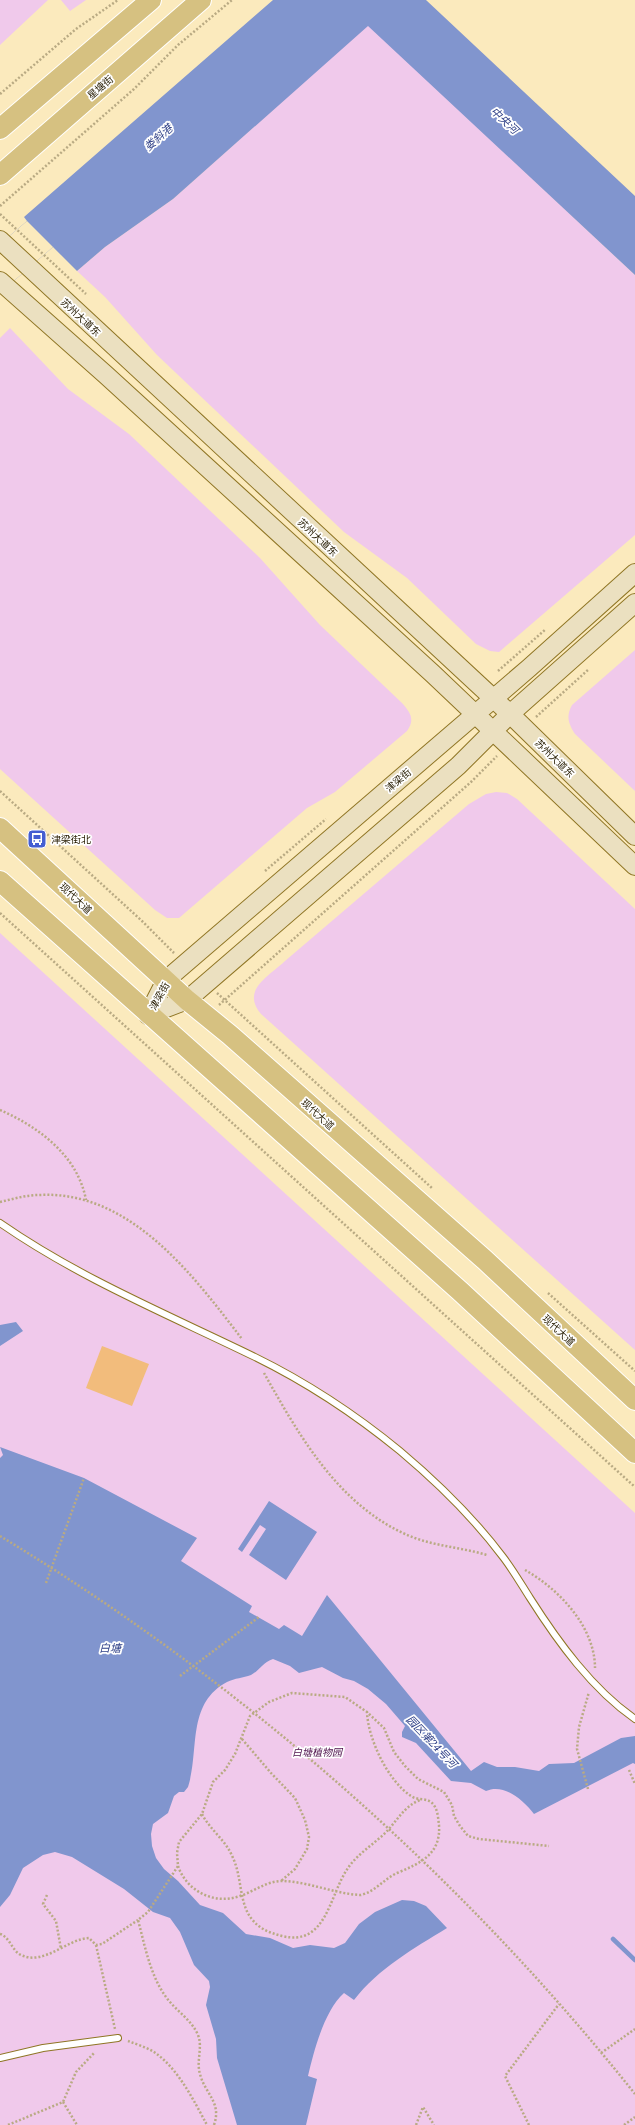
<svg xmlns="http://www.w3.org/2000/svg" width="635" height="2125" viewBox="0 0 635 2125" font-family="'Noto Serif','Noto Sans SC',serif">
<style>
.green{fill:#f0c9eb}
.water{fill:#8195ce}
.pier{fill:#fbeabd}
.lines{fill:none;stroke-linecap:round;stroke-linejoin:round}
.stream{stroke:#8195ce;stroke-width:4.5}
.building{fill:#f2bc7c}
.service-casing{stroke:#8f7524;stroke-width:8}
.secondary-casing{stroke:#8f7524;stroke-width:20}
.primary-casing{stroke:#fff;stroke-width:22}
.path{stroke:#b9aa83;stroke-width:2.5;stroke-dasharray:2 2;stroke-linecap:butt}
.service{stroke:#fff;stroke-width:6}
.secondary{stroke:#ebe0c0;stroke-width:18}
.primary{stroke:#d6c181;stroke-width:20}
.labels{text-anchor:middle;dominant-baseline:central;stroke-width:3.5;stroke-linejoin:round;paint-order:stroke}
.street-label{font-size:10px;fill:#251b00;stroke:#fff}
.poi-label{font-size:10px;fill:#251b00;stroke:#fff;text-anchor:start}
.park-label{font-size:10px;font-style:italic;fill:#4d0f4b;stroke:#fff}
.water-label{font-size:11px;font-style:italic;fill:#304188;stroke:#fff}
</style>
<rect width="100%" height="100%" fill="#fbeabd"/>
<path class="green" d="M0 0H48L0 45Z
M61 0H86L70 11Z
M368 25 635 275V535L499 652 490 651 476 644 407 578 344 532 157 355 105 297 77 271 105 247 173 199Z
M10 328 68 389 129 434 260 558 320 625 402 703C411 713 415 720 407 731L335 792 307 808 179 918H167L155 910 0 769V338Z
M635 650V791L575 734C568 723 566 716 572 705Z
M496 792 507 793 517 799 635 909V1350L261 1014C241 990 268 977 285 961L469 804 486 794Z
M0 933 635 1513V2125H0Z"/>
<path class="water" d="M273 0H426L635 196V275L368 26 173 199 105 247 77 271 53 247 0 293V244L27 221 24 217Z
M16 1322 23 1331 0 1346V1325Z
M0 1447 84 1478 197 1538 181 1561 252 1606 249 1612 279 1629 284 1625 302 1636 327 1595 471 1771 484 1762 497 1767H515L539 1771 549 1764 574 1763 621 1738 635 1736V1764L633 1763 534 1814C523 1800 504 1783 486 1791L471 1783 451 1781 416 1743 402 1737V1732L405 1726 386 1704 368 1689 354 1681 343 1678 322 1667 299 1673 290 1666 273 1659C263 1662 259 1671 251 1675 243 1678 235 1678 227 1682 186 1704 200 1750 188 1787L184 1792H179L174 1796 168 1813 153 1824 151 1834 152 1846 156 1858 164 1869 178 1881 200 1905 223 1913 246 1934 270 1938 293 1948 310 1945 334 1948 345 1943 359 1924 375 1912 402 1900 414 1901 426 1906 447 1928C413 1949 379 1968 354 2000L344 1993C324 2011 314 2051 308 2076L317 2079 306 2125H237L217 2058 216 2039 206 2005 210 1987 209 1981 194 1965 180 1932 170 1918 153 1912 124 1889 72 1857 55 1852 43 1855 23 1868 10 1895 0 1907V1458L3 1455Z
M269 1501 317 1532 286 1580 249 1555 266 1529 260 1525 242 1552 238 1549Z"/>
<path class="pier" d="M27 221 53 247 0 293V244Z"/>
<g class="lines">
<path class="stream" d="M613 1939 635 1960"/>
</g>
<path class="building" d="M102 1346 149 1364 132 1406 86 1388Z"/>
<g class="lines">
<g class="service-casing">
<path id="service" d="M0 1223C79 1278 169 1315 255 1357 306 1382 356 1415 400 1451 438 1483 473 1517 503 1557 513 1570 521 1584 530 1598 558 1642 592 1689 635 1719
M0 2058 43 2048 118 2038"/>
</g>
<g class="secondary-casing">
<path id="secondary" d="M0 240 510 714 635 836
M0 281 106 375 433 674 635 866
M148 1015 166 980 529 668 635 573
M148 1015 187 1000 458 766 510 714 635 603"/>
</g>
<g class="primary-casing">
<path id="primary" d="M0 129 151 0
M0 175 201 0
M0 828 187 1000 230 1035 485 1260 635 1400
M0 881 460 1291 635 1453"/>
</g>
<path class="path" d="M0 94 76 29 118 0
M0 206 134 89 178 45 232 0
M0 214 86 294
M498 671 546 629
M536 717 589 669
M0 791 142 921 174 953
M265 871 326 819
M0 913 635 1487
M217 993 433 1189
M219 1005 471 782 497 756
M0 1110C39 1127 78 1156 86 1200
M0 1202C13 1199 26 1195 39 1195 130 1190 193 1275 242 1339
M548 1293 635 1371
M264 1373C299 1435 337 1503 405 1534 431 1546 460 1547 487 1555
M0 1536C242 1682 459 1873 635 2094
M525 1570C559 1589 595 1627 595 1668
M46 1583 84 1478
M180 1676 259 1617
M242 1739 271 1773 295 1798 305 1820 309 1837 307 1849 295 1869 281 1881
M629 1770 635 1784
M588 1789 577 1749 579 1727 589 1692
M202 1814C210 1830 226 1840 233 1858 242 1877 239 1902 251 1918 259 1929 270 1933 282 1936 327 1947 329 1895 348 1868 358 1853 376 1843 388 1830 398 1819 405 1806 420 1800
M178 1866C187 1892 215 1905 240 1896 255 1891 266 1881 283 1881 310 1882 335 1894 361 1895 376 1891 384 1879 397 1873 421 1863 441 1854 439 1825 438 1818 438 1810 433 1804 427 1797 418 1801 411 1796 388 1781 368 1739 367 1712
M47 1895 43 1904 56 1921 61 1949
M0 1934C10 1937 12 1951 21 1955 44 1966 67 1939 89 1938L96 1945 102 1944 138 1920
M96 1945 115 2029
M128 2041C136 2044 146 2047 154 2052 178 2068 194 2101 207 2125
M601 2053 635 2029
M63 2102 77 2125
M8 2125 63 2102 76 2072 95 2052
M214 2125C222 2102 205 2094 200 2074 196 2061 203 2047 198 2035 191 2019 176 2011 166 1997 150 1975 145 1946 138 1920L148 1912 178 1866 177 1853 179 1842 202 1814 213 1782 225 1770 235 1754 250 1716 269 1702 292 1693 345 1697 367 1712 384 1728 394 1752 405 1766 418 1779 444 1792 452 1805 454 1816 460 1826 468 1836 479 1839 549 1846
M416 2125 423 2107 434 2125
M529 2125 505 2076 559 2004
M624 2125 635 2117"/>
<use href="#service" class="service"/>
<use href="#secondary" class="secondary"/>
<use href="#primary" class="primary"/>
</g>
<defs>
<g id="bus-square" transform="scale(1)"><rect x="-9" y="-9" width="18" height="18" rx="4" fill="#445ed1" stroke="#fff"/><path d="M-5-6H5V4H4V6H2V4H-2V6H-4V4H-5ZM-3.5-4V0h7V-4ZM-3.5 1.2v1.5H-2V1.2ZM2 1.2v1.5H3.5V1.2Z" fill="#fff"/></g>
</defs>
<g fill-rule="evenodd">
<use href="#bus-square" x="37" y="839"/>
</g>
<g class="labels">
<g class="street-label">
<text transform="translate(100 87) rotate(-41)">星塘街</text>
<text transform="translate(81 317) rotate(43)">苏州大道东</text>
<text transform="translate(318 537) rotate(43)">苏州大道东</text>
<text transform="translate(555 758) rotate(44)">苏州大道东</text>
<text transform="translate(398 780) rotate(-41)">津梁街</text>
<text transform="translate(76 898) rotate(43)">现代大道</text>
<text transform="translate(159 996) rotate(-61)">津梁街</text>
<text transform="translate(318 1114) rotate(42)">现代大道</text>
<text transform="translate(559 1330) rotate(43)">现代大道</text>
</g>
<g class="poi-label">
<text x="51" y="839">津梁街北</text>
</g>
<g class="park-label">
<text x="317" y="1752">白塘植物园</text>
</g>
<g class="water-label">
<text transform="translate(505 120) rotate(43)">中央河</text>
<text transform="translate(158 137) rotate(-41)">娄斜港</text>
<text x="110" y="1647">白塘</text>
<text transform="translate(432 1741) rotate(46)">园区第24号河</text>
</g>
</g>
</svg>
